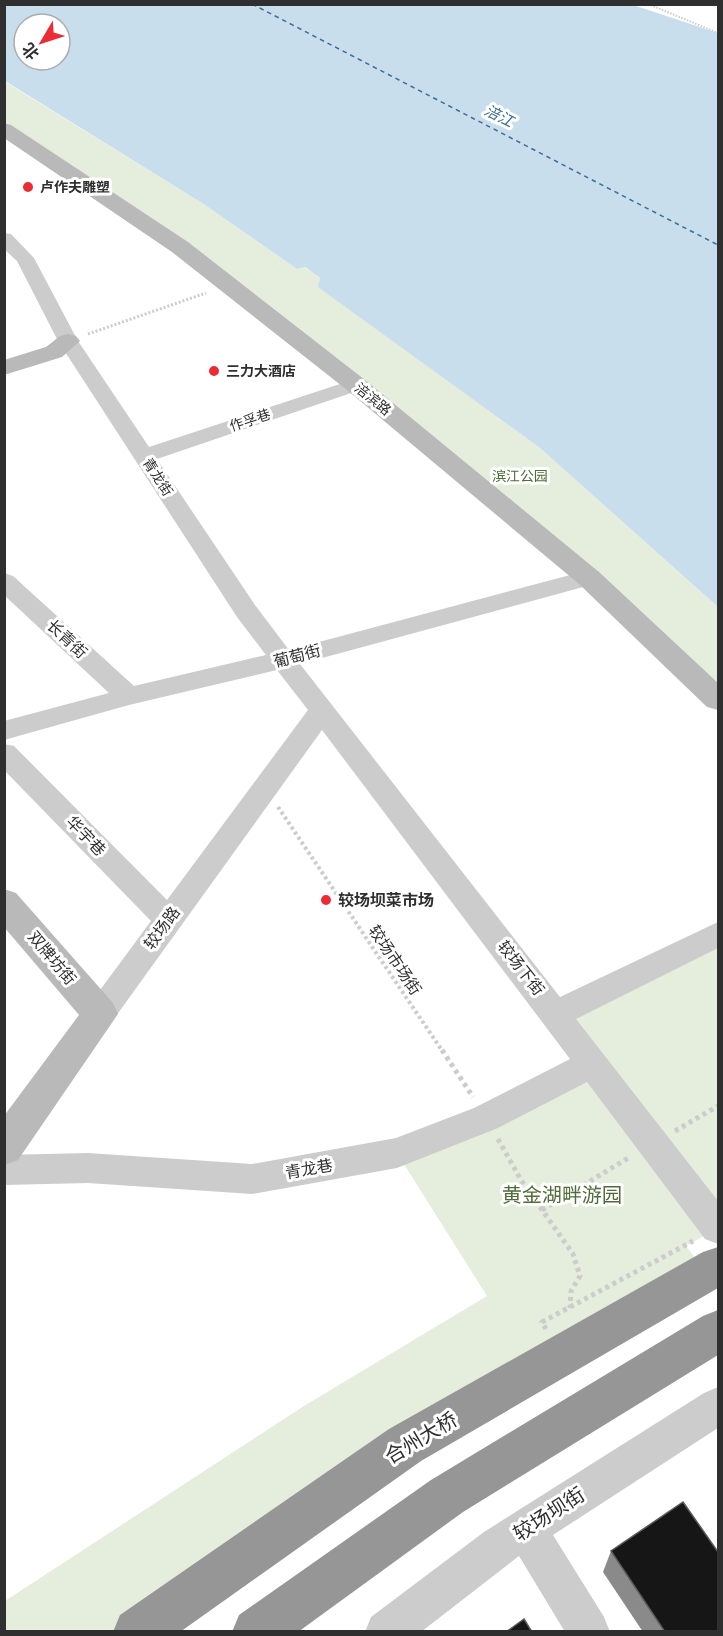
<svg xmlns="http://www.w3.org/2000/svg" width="723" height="1636" viewBox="0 0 723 1636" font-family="'DM Sans','Noto Sans SC',sans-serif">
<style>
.green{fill:#e5eddc}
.water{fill:#c8deed;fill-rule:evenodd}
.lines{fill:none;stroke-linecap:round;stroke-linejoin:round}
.ferry{stroke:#3a6e94;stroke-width:1.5;stroke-dasharray:4.5 4;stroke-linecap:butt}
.path-far3{stroke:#ccc;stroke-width:2;stroke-dasharray:1.5 1.5;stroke-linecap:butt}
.path-far2{stroke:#ccc;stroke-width:3;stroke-dasharray:2 2;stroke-linecap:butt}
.path-far1{stroke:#ccc;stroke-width:4;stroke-dasharray:3 3;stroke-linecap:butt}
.path{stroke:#ccc;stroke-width:5;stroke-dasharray:4 4;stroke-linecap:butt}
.street{fill:#ccc;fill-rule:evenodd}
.secondary{fill:#b9b9b9;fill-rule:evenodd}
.highway{fill:#969696;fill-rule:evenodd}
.wall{fill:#8a8a8a}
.building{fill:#161616;stroke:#5c5c5c;stroke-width:1.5}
.poi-dot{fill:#eb2c34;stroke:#fff;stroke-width:2}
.labels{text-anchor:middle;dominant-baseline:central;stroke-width:6;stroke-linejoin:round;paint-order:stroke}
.far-poi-label{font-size:14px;font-weight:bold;fill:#2f2f2f;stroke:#fff;text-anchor:start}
.far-street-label{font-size:14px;fill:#2f2f2f;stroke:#fff}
.far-park-label{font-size:14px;fill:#506c3a;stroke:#fff}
.far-water-label{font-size:15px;font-style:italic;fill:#3a6e94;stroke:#fff}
.street-label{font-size:16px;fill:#2f2f2f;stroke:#fff}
.poi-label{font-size:16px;font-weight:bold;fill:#2f2f2f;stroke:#fff;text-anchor:start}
.near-park-label{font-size:20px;fill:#506c3a;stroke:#fff}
.near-street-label{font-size:20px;fill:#2f2f2f;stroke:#fff}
</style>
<rect width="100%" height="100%" fill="#fff"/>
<path class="green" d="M4 81 205 205 297 269 304 267 320 278 319 287 540 448 718 607V700L589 578 356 385 5 129Z
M718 934V1228L686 1246 707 1273 145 1631 5 1632V1601L304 1406 487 1296 397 1153 593 1063 556 1014Z"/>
<path class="water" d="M630 4 718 33V607L540 448 318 287 320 278 305 267 297 269 205 205 5 81V5ZM24 24H60V60H24Z"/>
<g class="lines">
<path class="ferry" d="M252 4 718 245"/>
<path class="path-far3" d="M648 4 718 33"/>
<path class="path-far2" d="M88 334 206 293"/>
<path class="path-far1" d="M278 807 443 1052"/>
<path class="path" d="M442 1050 473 1097
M675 1131 718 1106
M498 1139 521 1180 573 1254 580 1276 571 1291 570 1308
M542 1210 630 1157
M546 1329 542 1322 693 1241"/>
<path class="street" d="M4 233 11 234 34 258 78 341 149 447 349 381H363L367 385 363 389 157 459 255 605 289 650 589 570 598 573 601 578 598 583 300 664 560 997 718 922V948L576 1019 718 1201V1244L705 1239 587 1082 498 1128 397 1168 252 1194 88 1183 4 1185V1155L88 1153 252 1164 396 1138 474 1108 570 1059 322 730 111 1023 100 1027 89 1023 84 1014 89 1005 151 921 4 770V744L14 746 167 900 308 710 277 670 129 705 4 740V721L109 693 4 595V573L13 576 134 686 266 655 237 617 58 341 17 261 4 249Z
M718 1387V1428L553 1535 604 1617 610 1632H565L519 1556 421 1632H365L371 1617 484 1532 704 1393Z"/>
<path class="secondary" d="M4 123 11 125 188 242 365 380 599 572 718 683V710L707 707 579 584 347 390 172 252 4 138Z
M68 334 76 336 80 341 62 357 4 375V360L46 347 60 336Z
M4 889 16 893 113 1003 118 1014 18 1160 4 1165V1116L79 1015 4 927Z"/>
<path class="highway" d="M718 1247V1288L421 1461 180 1632H113L120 1615 389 1429 703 1252Z
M718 1310V1355L463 1512 298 1632H232L239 1615 431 1480 703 1316Z"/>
</g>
<path class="wall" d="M611 1551 718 1632H643L603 1572Z"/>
<path class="building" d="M683 1502 718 1552V1632H665L611 1551Z
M524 1619 532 1632H506Z"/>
<g class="poi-dot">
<circle cx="28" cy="187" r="6"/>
<circle cx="214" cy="371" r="6"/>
<circle cx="326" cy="900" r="6"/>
</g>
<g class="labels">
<g class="far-poi-label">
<text x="40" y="187">卢作夫雕塑</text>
<text x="226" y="371">三力大酒店</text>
</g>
<g class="far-street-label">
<text transform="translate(373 399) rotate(39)">涪滨路</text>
<text transform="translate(250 420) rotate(-18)">作孚巷</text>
<text transform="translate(158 477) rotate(57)">青龙街</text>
</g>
<g class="far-park-label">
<text x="520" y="476">滨江公园</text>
</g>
<g class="far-water-label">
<text transform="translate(499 116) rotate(27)">涪江</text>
</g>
<g class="street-label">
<text transform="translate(67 639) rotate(43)">长青街</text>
<text transform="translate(297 656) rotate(-15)">葡萄街</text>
<text transform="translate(86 836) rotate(46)">华宇巷</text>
<text transform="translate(162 928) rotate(-54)">较场路</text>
<text transform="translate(52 958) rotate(50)">双牌坊街</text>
<text transform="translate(395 960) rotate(56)">较场市场街</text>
<text transform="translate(521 968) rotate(52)">较场下街</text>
<text transform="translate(309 1169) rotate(-10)">青龙巷</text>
</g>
<g class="poi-label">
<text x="338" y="900">较场坝菜市场</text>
</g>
<g class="near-park-label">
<text x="562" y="1195">黄金湖畔游园</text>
</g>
<g class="near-street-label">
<text transform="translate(421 1438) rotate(-31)">合州大桥</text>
<text transform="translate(549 1514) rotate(-33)">较场坝街</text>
</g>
</g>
<rect width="723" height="1636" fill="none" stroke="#2f2f2f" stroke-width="12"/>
<g transform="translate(42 42) rotate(231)"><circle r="28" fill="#ffffff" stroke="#acacac" stroke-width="1.5"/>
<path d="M0-4.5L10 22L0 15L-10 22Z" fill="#eb2c34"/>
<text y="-9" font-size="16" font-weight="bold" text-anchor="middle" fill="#2f2f2f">北</text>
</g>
</svg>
